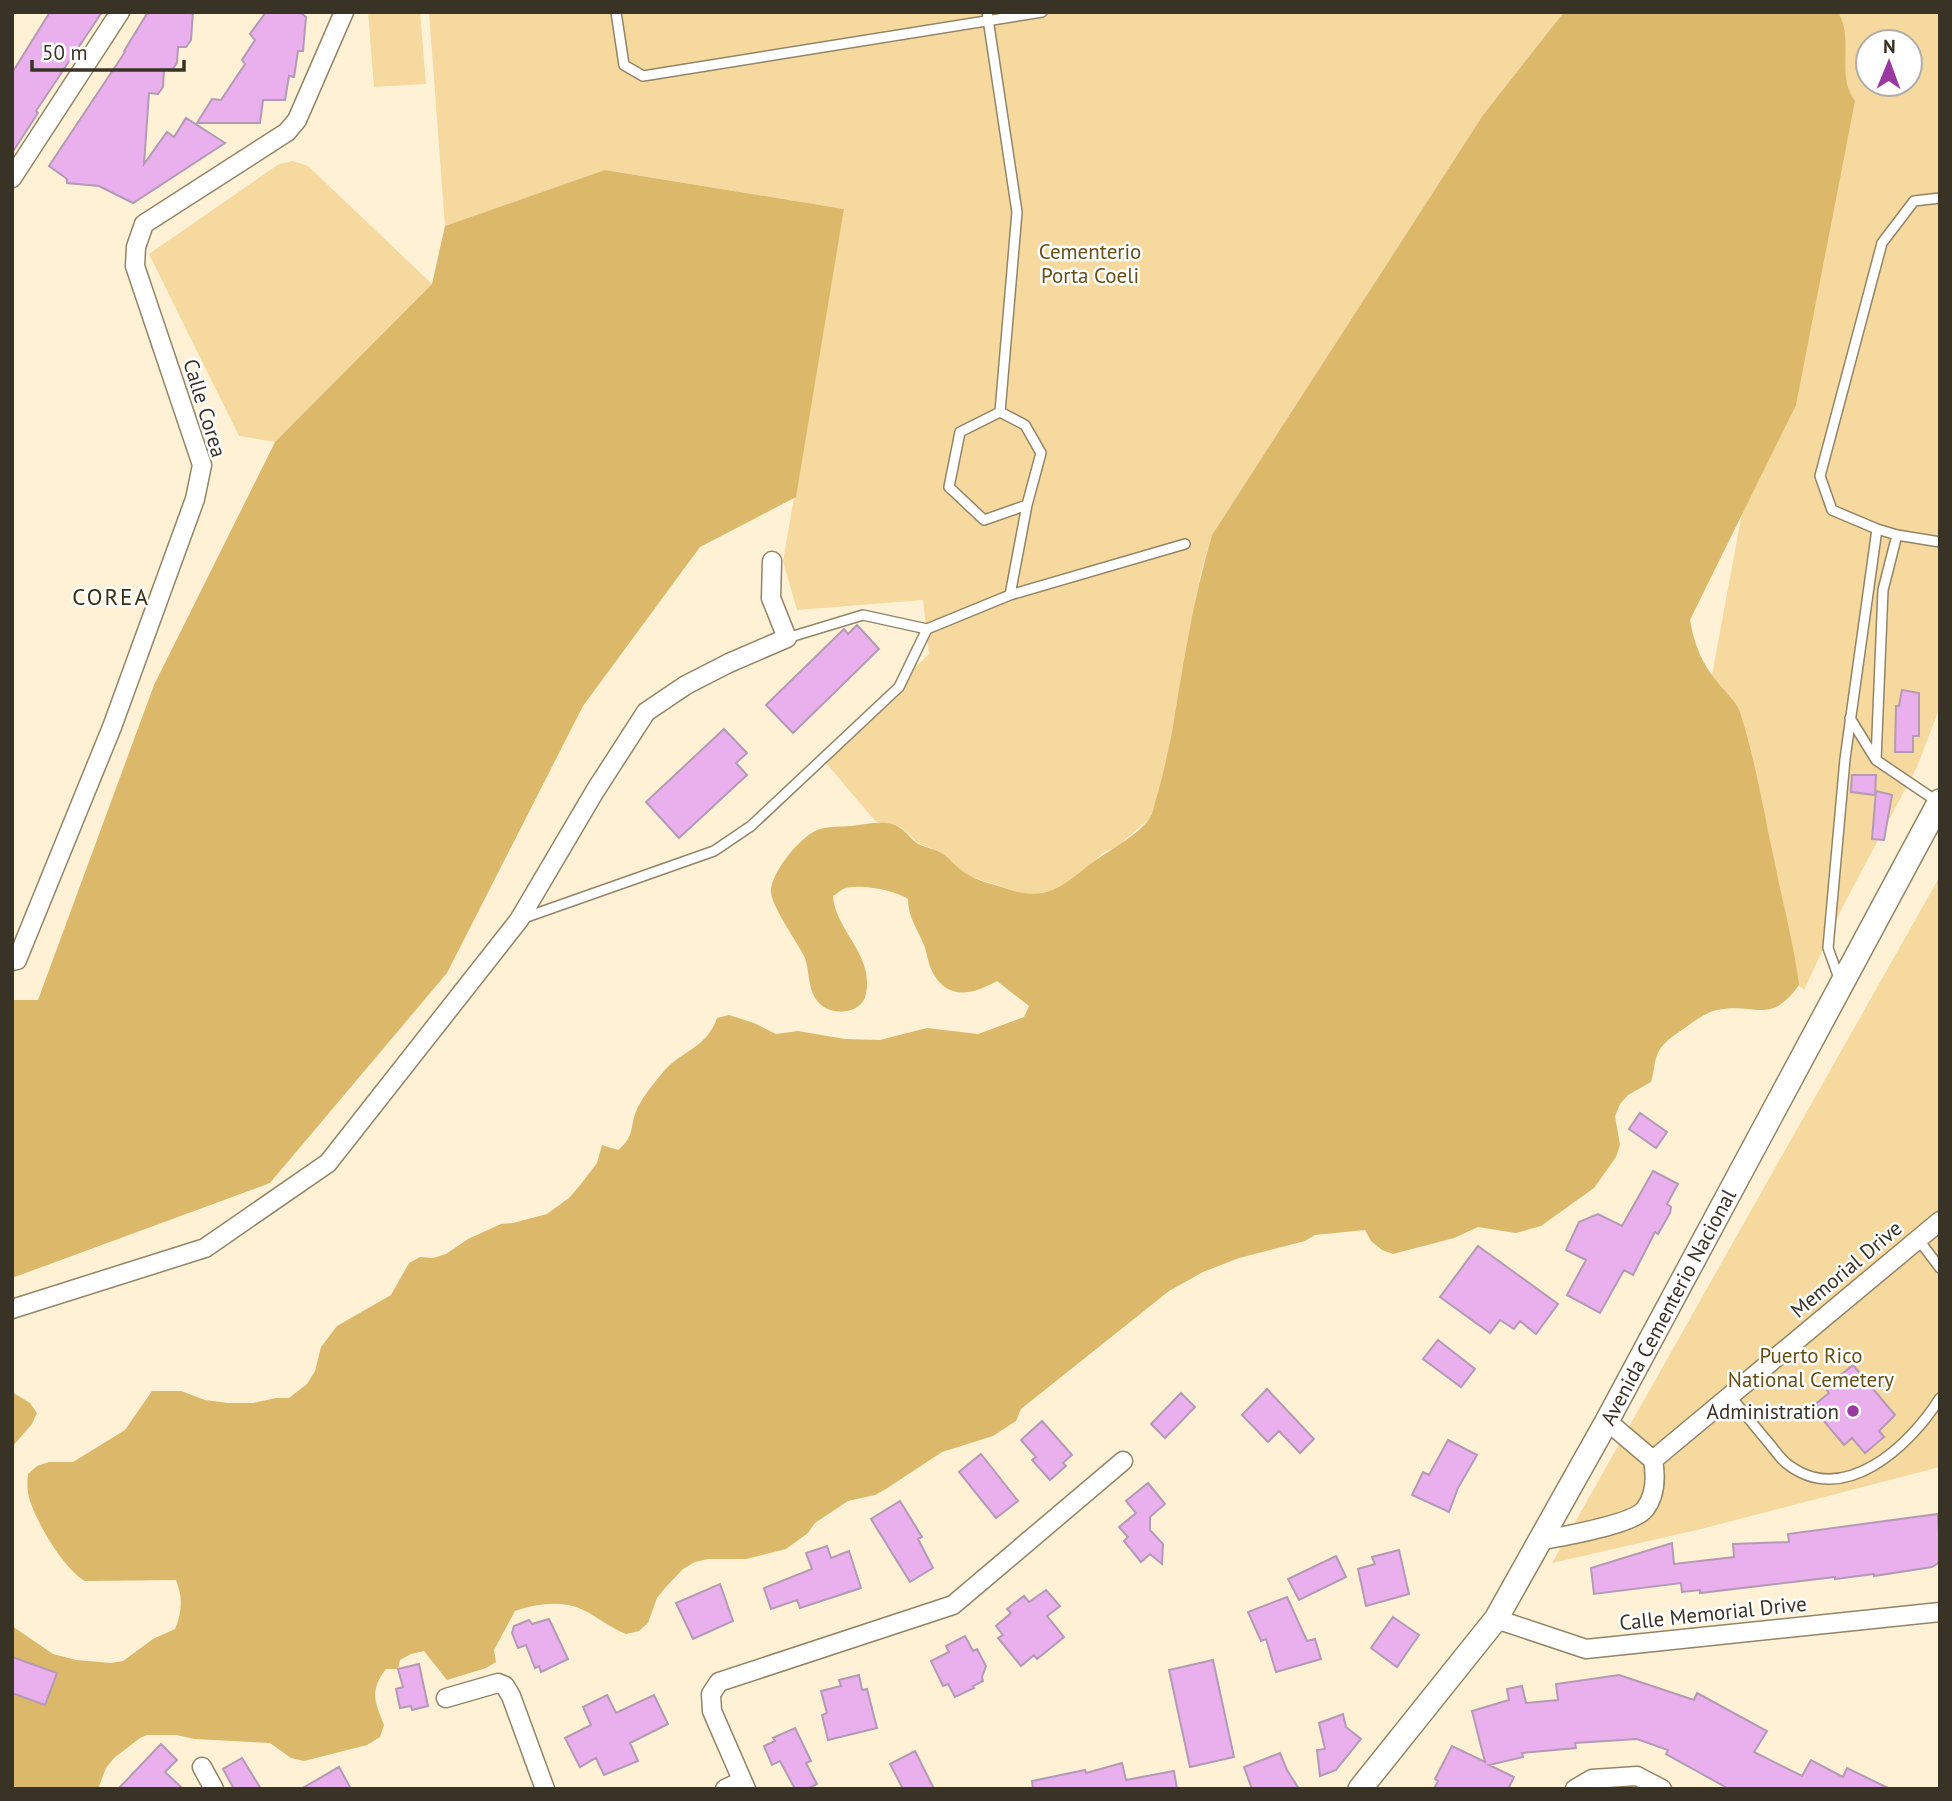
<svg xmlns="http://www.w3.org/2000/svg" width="1952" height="1801" viewBox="0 0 1952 1801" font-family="'PT Sans',sans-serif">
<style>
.green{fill:#f5d99f;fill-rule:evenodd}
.forest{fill:#dcb86b}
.building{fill:#eab0ee;stroke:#b49ab5;stroke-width:2}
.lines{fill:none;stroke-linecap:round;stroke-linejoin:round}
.service-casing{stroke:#938465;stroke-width:12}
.minor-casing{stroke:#938465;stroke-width:21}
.tertiary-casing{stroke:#938465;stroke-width:26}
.service{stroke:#fff;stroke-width:9}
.minor{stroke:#fff;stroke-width:18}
.tertiary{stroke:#fff;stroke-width:23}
.poi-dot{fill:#9939a1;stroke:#fff;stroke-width:2.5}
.labels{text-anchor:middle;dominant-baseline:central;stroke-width:5;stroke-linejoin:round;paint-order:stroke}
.park-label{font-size:21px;fill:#674e13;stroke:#fff}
.street-label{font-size:21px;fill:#393326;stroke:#fff}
.poi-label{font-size:21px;fill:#393326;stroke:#fff;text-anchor:end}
.neighbourhood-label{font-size:23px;letter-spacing:2px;fill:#3b2e10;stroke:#fff}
</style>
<rect width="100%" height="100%" fill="#fef1d6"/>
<path class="green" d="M368 12H420L426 84 374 87Z
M429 12H1564L1483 115 1212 535 1201 572 1163 783 1150 818 1116 848 1104 852 1075 878 1052 891 1027 895 969 876 949 862 942 853 918 843 901 827 876 822 821 757 929 654 923 600 797 610 783 561 844 209 606 170 445 226Z
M1790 12H1940V707L1917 767 1843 906 1804 990 1685 881 1709 691 1823 78ZM1868 42H1910V84H1868Z
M293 161 308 166 432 284 275 442 239 436 149 254 279 164Z
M1940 876V1467L1701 1529 1552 1563Z"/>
<path class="forest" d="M1564 12H1838C1855 40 1835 74 1855 101L1796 405 1690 620C1694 644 1702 664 1718 683 1726 693 1736 701 1740 712 1756 762 1764 814 1775 864 1783 905 1794 944 1799 985 1770 1026 1755 1002 1717 1010 1703 1013 1691 1024 1679 1032 1670 1038 1661 1045 1657 1055 1654 1063 1654 1073 1651 1082L1628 1095 1620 1104 1615 1116 1620 1145 1616 1157 1594 1188 1541 1226 1516 1233 1478 1227 1454 1238 1393 1254 1382 1250 1371 1241 1365 1230 1315 1235 1305 1241 1239 1258 1203 1272 1169 1291 1021 1409 1016 1421 993 1436 942 1452 886 1489 875 1495 848 1501 815 1523 808 1533 786 1549 746 1559H708L695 1562 683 1569 665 1588 657 1598 648 1623 639 1631 626 1634C610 1628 597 1616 581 1609 561 1600 536 1604 515 1611L494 1650 496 1662 486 1668 447 1680 424 1651 411 1654 400 1660 398 1669H386C369 1691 375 1702 384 1725L380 1737 367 1745 304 1761 291 1758 270 1743 195 1739 176 1735H147L140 1738 114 1758 106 1768 98 1789H12V1626L53 1654 76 1660 111 1663 123 1661 153 1639 175 1629C182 1613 183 1597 176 1580L85 1581C64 1569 38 1525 30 1501 27 1492 27 1483 28 1474L37 1466 49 1462H73L125 1430 152 1391H181L205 1400 228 1403H253L276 1398H289L307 1384 315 1371 321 1347 337 1326 391 1295 409 1263 420 1257 433 1258 446 1254 468 1239 501 1224 513 1223 547 1214 569 1198 581 1184 597 1163 602 1145 618 1150C636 1136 629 1125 638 1107 644 1095 655 1082 664 1071 681 1051 707 1048 717 1018L729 1015 754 1023 776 1034 798 1031 845 1039 880 1040 927 1028 978 1034 1024 1017 1029 1006 997 981C972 995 947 1001 932 971 928 963 927 953 924 945 917 928 908 917 908 899 895 890 857 883 843 889 839 891 837 894 833 896 835 930 874 954 866 994 862 1014 832 1017 819 1003 806 989 811 969 803 954 795 939 773 908 771 893 769 874 802 834 820 829 830 826 842 827 852 826 868 824 889 818 903 830 908 834 912 840 918 844 926 848 936 849 943 854 951 860 957 868 967 874 979 882 997 885 1011 890 1043 900 1059 889 1083 870 1102 853 1135 839 1149 819 1153 814 1154 805 1156 799 1163 777 1167 755 1172 732 1183 666 1193 599 1212 535L1483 115Z
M605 170 844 209 796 497 700 547 583 706 447 973 270 1183 12 1278V1000H38L154 685 275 442 432 284 445 226Z
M12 1392 30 1403 37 1413 32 1424 12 1447Z"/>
<path class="building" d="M50 12H102L36 111 38 113 12 153V73Z
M148 12H193L191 40 186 47H178L177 63 172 70H164L163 87 158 94 149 93 144 164 167 132 174 137 186 118 225 143 133 203 99 186 67 183V179L49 166 125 52 124 51Z
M266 12H300L306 17 303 51H298L294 77 289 76 285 100H263L260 123H197L212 99 221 100 245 64 242 60 255 40 250 34Z
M857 625 879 649 793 733 766 705 844 629 848 634Z
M1902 690 1919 693V736H1913V752H1895L1896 706H1899Z
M724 729 747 753 736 763 747 775 679 838 646 802Z
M1852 775H1876L1875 795 1851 792Z
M1876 791 1892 795 1884 840 1872 839Z
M1640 1113 1667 1132 1656 1148 1629 1129Z
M1653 1171 1678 1184 1667 1204 1671 1207 1670 1213 1658 1234 1655 1232 1633 1275 1624 1270 1600 1313 1567 1295 1586 1260 1566 1250 1579 1222 1598 1214 1622 1226Z
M1478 1246 1558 1304 1536 1334 1520 1321 1514 1329 1500 1320 1490 1333 1440 1297Z
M1438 1340 1475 1369 1461 1387 1423 1359Z
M1853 1365 1895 1415 1879 1431 1884 1437 1865 1453 1852 1438 1844 1445 1812 1407 1829 1393 1825 1388Z
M1267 1389 1314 1439 1300 1453 1279 1431 1268 1442 1242 1415Z
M1181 1393 1195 1407 1165 1438 1151 1424Z
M1042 1421 1072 1455 1063 1463 1066 1466 1050 1480 1032 1460 1036 1457 1021 1440Z
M1448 1440 1477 1455 1458 1488 1449 1512 1412 1495 1423 1472 1429 1475Z
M981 1454 1018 1501 996 1518 959 1472Z
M1148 1483 1165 1504 1150 1517V1530L1163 1544 1162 1564 1150 1554 1141 1562 1124 1541 1128 1537 1119 1527 1136 1513 1126 1501Z
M900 1501 922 1537 918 1539 933 1568 910 1582 871 1519Z
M1938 1514 1940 1562 1932 1567 1874 1576V1574L1835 1579V1577L1700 1593V1590L1682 1592 1681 1583 1594 1594 1591 1568 1672 1543 1674 1564 1734 1557 1733 1544 1789 1542 1788 1534Z
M827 1546 831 1558 849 1551 861 1588 800 1608 797 1600 771 1609 764 1588 812 1569 806 1553Z
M1399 1550 1409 1594 1366 1606 1358 1569 1375 1564 1372 1557Z
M1336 1556 1346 1577 1299 1600 1288 1579Z
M720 1584 733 1621 693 1639 676 1603Z
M1046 1590 1060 1606 1047 1616 1064 1637 1037 1659 1034 1655 1021 1666 998 1638 1003 1635 996 1626 1011 1613 1007 1609 1024 1596 1029 1602Z
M1287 1597 1307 1641 1315 1639 1321 1659 1276 1672 1266 1639 1261 1641 1248 1612Z
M1393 1617 1419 1635 1397 1667 1371 1648Z
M549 1619 568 1659 541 1672 539 1666 535 1668 526 1645 518 1648 512 1633 514 1626 529 1620 532 1624Z
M965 1636 973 1651 977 1649 986 1666 982 1677 983 1681 973 1686 974 1688 955 1697 948 1684 943 1686 931 1661 949 1652 946 1646Z
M12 1657 57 1673 45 1705 12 1693Z
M1213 1660 1234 1757 1190 1767 1169 1670Z
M419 1664 428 1706 412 1710 411 1706 400 1708 396 1689 403 1687 398 1669Z
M859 1675 862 1690 867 1689 877 1728 828 1740 822 1715 827 1713 821 1691 841 1686 839 1680Z
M1619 1675 1694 1700 1697 1693 1767 1731 1754 1752 1802 1776 1811 1760 1843 1777 1847 1768 1890 1789H1729L1666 1754 1668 1750 1637 1739 1575 1743 1576 1748 1522 1753 1523 1757 1489 1765 1514 1777 1508 1789H1434L1438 1781 1435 1779 1452 1746 1485 1762 1472 1711 1509 1700 1507 1689 1522 1686 1526 1703 1558 1700 1556 1684Z
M607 1695 616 1713 654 1695 668 1724 630 1743 638 1761 604 1775 596 1758 580 1767 565 1738 591 1725 583 1707Z
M1343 1714 1346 1727 1361 1739 1336 1770 1320 1776 1317 1750 1325 1749 1319 1723Z
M795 1728 811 1761 806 1763 817 1784 807 1789H795L780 1761 772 1765 764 1746 775 1741 773 1738Z
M161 1744 177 1760 165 1772 183 1789H118Z
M915 1751 934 1789H903L890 1764Z
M1280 1753 1287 1770 1299 1789H1252L1244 1767Z
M242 1758 261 1789H234L223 1769Z
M1122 1763 1126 1780 1174 1771 1177 1789H1033L1032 1781 1085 1770 1086 1773Z
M339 1767 351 1789H301Z"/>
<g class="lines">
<g class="service-casing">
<path id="service" d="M616 12 624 65 643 76 1042 12
M987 12 1017 212 1000 412
M1940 198 1914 201 1882 243 1820 476 1832 510 1877 529 1897 535 1940 542
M1000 412 1025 425 1041 453 1027 505 984 520 949 487 960 432Z
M1010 595 1027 505
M787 638 863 615 927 629
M1850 718 1876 760 1938 802
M1876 760 1883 590 1897 535
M521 919 714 851 751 826 899 687 927 629 1010 595 1185 544
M1840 981 1828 948 1845 759 1877 529
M1918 1239 1940 1268
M1730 1396C1743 1411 1755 1427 1768 1442 1774 1449 1779 1457 1786 1463 1843 1509 1910 1446 1940 1398"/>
</g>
<g class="minor-casing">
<path id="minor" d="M12 178 120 12
M12 961 17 960 112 727 195 499 202 465 135 266 136 247 144 224 287 132 297 120 344 12
M12 1309 205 1248 328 1163 519 920 595 791 646 712 686 685 729 663 787 638 771 598 772 561
M1607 1421 1653 1460
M1539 1541C1562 1536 1633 1525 1645 1509 1656 1495 1656 1477 1653 1460L1940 1221
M1496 1619 1586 1649 1940 1612
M446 1698 498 1683 505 1686 511 1696 545 1789
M202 1767 214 1789
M725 1789 742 1781
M746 1789 712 1711 711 1694 719 1682 953 1605 1123 1461
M1575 1789 1592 1779 1637 1776 1662 1789"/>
</g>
<g class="tertiary-casing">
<path id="tertiary" d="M1360 1789 1496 1619 1607 1421 1940 801"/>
</g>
<use href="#service" class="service"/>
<use href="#minor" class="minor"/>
<use href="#tertiary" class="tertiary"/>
</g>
<circle class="poi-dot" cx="1853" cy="1411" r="7"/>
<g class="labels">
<g class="park-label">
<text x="1090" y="251">Cementerio<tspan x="1090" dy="24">Porta Coeli</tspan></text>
<text x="1811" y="1355">Puerto Rico<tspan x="1811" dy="24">National Cemetery</tspan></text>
</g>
<g class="street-label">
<text transform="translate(205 408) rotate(73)">Calle Corea</text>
<text transform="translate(1846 1269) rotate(-40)">Memorial Drive</text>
<text transform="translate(1668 1307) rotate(-62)">Avenida Cementerio Nacional</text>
<text transform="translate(1713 1613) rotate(-6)">Calle Memorial Drive</text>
</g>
<g class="poi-label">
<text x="1839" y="1411">Administration</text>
</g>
<g class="neighbourhood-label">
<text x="111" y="596">COREA</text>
</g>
</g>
<rect width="1952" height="1801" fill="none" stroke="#393326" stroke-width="28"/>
<g transform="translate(1889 63) rotate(1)"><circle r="33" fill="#ffffff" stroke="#b0ada8" stroke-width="2"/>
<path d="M0-5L12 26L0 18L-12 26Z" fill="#9939a1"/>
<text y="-10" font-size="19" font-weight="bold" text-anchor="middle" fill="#393326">N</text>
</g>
<path d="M32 60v10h152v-10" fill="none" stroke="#393326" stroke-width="3.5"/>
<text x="42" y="60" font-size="21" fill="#393326" stroke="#ffffff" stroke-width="5" paint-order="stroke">50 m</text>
</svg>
